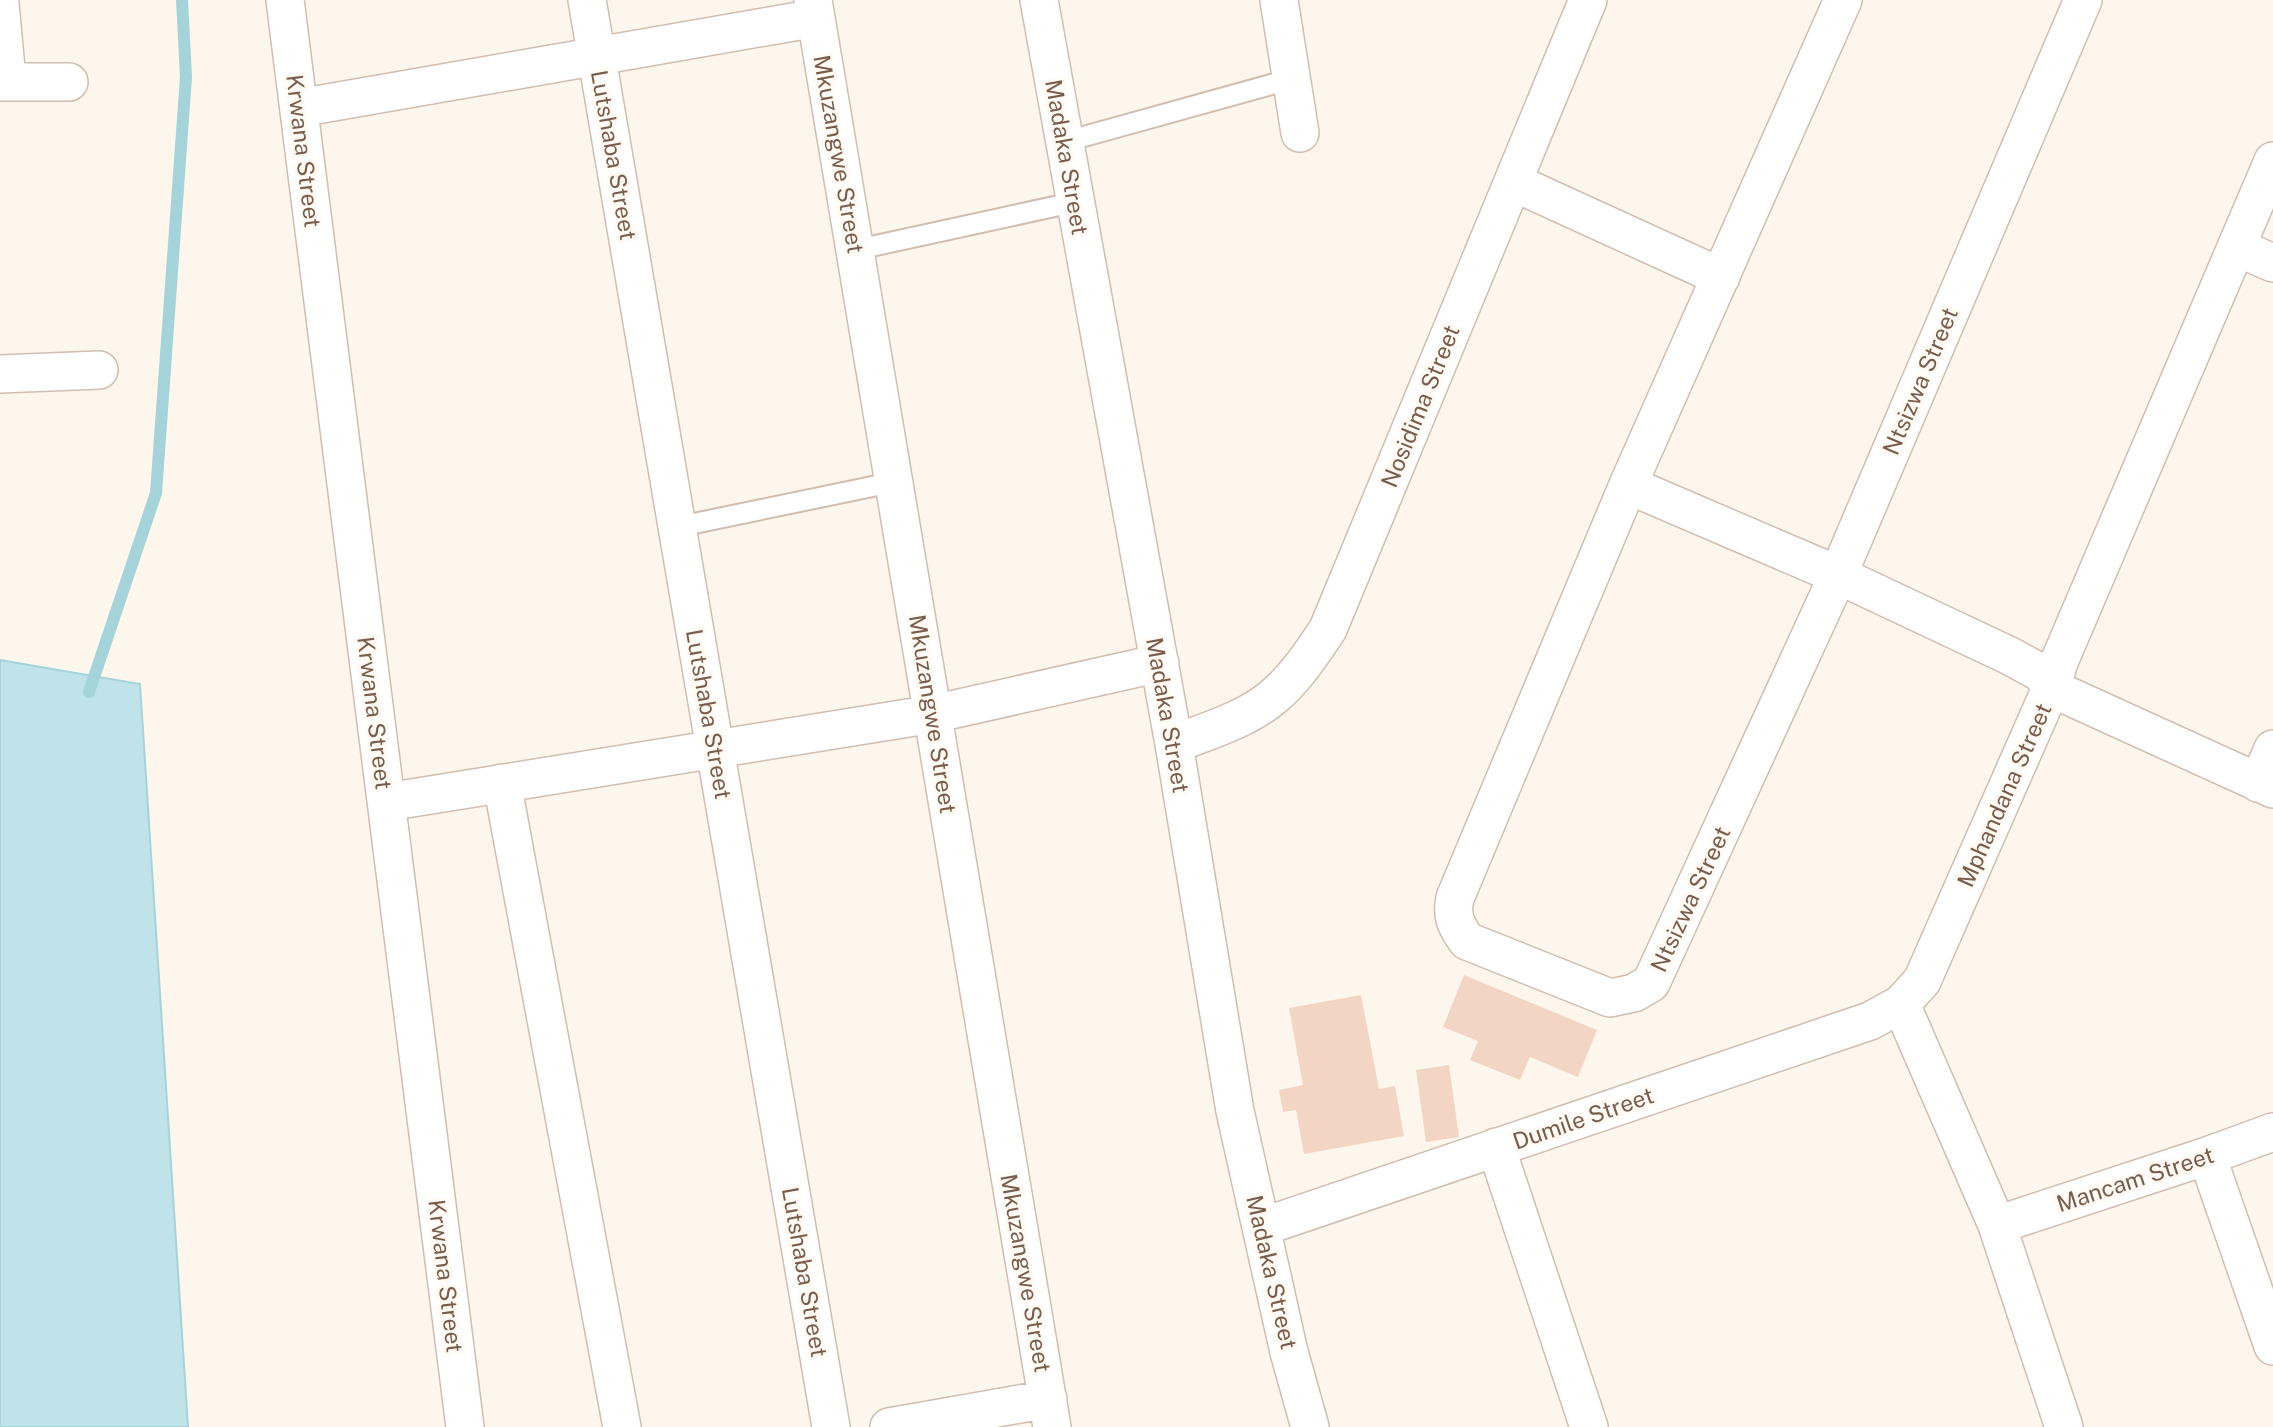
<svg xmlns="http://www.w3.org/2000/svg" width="2273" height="1427" viewBox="0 0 2273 1427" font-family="'Public Sans',sans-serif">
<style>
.water{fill:#bfe3e8;stroke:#a5d3da;stroke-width:2}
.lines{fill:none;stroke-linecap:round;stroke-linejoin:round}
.stream{stroke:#a5d3da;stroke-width:12}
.building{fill:#f3d5c3}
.lane-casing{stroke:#d1beb0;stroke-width:23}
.street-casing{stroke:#d1beb0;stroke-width:40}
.lane{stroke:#fff;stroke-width:19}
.street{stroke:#fff;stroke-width:37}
.labels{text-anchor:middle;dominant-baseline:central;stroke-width:7;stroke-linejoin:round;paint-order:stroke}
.street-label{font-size:23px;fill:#7a5c4d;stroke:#fffaf3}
</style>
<rect width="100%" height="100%" fill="#fdf6ec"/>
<path class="water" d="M0 660 140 684 188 1427H0Z"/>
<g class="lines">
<path class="stream" d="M89 692 156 493 186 77 182 0"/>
</g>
<path class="building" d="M1464 975 1597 1030 1578 1077 1530 1057 1520 1080 1470 1060 1478 1041 1443 1027Z
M1361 995 1379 1089 1395 1086 1404 1136 1304 1154 1296 1110 1283 1112 1279 1090 1303 1085 1289 1008Z
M1449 1065 1459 1137 1426 1142 1416 1070Z"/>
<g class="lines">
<g class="lane-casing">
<path id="lane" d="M1064 142 1291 79
M855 250 1075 202
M677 527 894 482"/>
</g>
<g class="street-casing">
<path id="street" d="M285 0 465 1427
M587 0 831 1427
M813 0 1052 1427
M1039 0 1174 744 1235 1111 1289 1352 1310 1427
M1279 0 1300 133
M1843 0 1628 485 1455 898C1451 916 1456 926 1467 941L1610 998 1634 993 1651 983 1838 575 2083 0
M0 3 7 80
M0 82H69
M299 108 816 18
M1513 182 1721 277
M2236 247 2273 263
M0 374 99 370
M1628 485 1838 575 2010 656 2041 673 2051 688 2273 789
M1174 744C1207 731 1246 720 1273 697 1295 679 1312 653 1328 629L1588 0
M502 783 622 1427
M2258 783 2273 749
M387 802 933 714 1160 663
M1901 1004 1997 1225 2064 1427
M1496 1147 1589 1427
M2207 1156 2273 1346
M1997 1225 2207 1156 2273 1132
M1262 1227 1870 1021 1901 1004 1922 981 2051 688 2059 662 2273 161
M889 1427 1048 1399"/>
</g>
<use href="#lane" class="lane"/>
<use href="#street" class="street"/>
</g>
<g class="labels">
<g class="street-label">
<text transform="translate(304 151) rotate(83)">Krwana Street</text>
<text transform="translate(839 154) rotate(80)">Mkuzangwe Street</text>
<text transform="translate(614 155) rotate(80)">Lutshaba Street</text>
<text transform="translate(1067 157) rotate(80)">Madaka Street</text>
<text transform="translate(1920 381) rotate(-67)">Ntsizwa Street</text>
<text transform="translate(1420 406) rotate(-68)">Nosidima Street</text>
<text transform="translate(375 713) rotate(83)">Krwana Street</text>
<text transform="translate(709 714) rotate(80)">Lutshaba Street</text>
<text transform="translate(933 714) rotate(81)">Mkuzangwe Street</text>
<text transform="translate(1168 715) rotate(80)">Madaka Street</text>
<text transform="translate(2004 795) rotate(-66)">Mphandana Street</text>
<text transform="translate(1690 899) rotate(-65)">Ntsizwa Street</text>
<text transform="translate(1583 1118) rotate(-19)">Dumile Street</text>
<text transform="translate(2135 1179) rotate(-18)">Mancam Street</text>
<text transform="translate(805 1272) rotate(80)">Lutshaba Street</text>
<text transform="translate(1272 1272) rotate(77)">Madaka Street</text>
<text transform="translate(1026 1273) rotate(80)">Mkuzangwe Street</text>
<text transform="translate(446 1276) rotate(83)">Krwana Street</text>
</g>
</g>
</svg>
